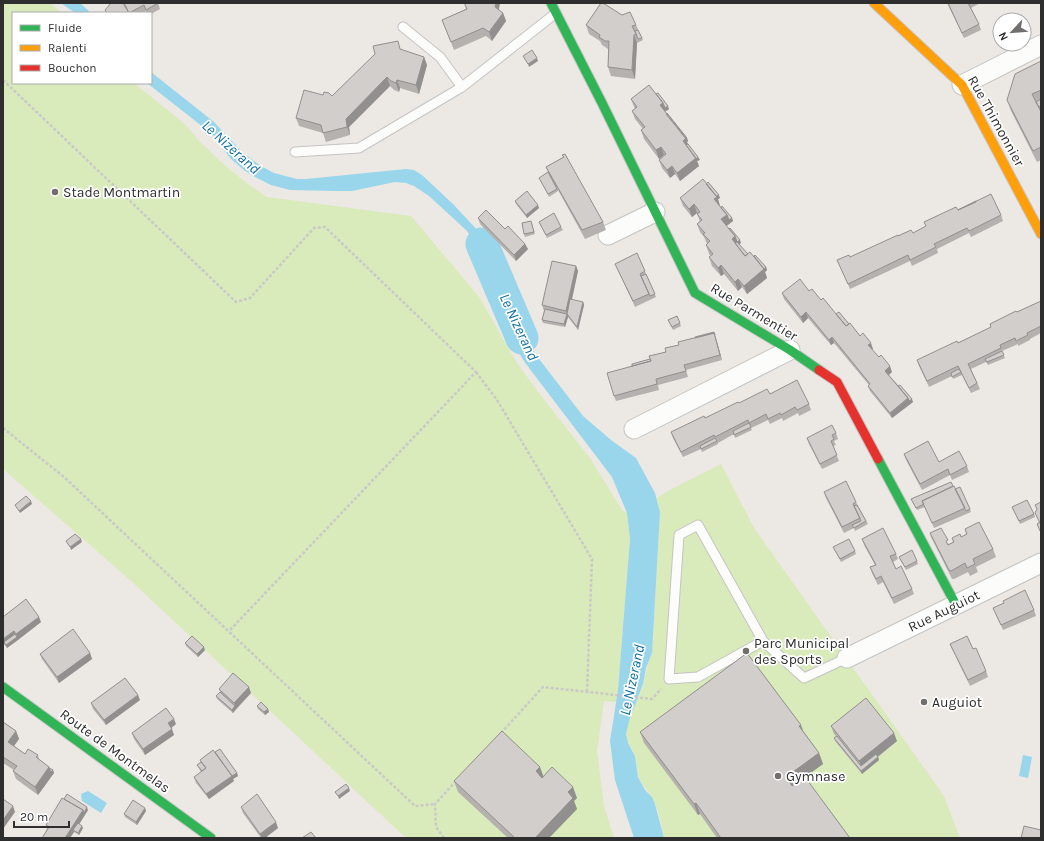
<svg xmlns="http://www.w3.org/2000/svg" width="1044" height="841" viewBox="0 0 1044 841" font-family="Karla,sans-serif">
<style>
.pitch{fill:#d9eabb}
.water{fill:#99d6ec}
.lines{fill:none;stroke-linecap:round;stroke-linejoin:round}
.river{stroke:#99d6ec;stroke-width:33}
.lane-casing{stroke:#c5c4c5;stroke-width:11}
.street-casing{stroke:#c5c4c5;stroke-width:21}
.fast-casing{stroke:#c5c4c5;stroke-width:11}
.slow-casing{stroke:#c5c4c5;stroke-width:11}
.jam-casing{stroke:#c5c4c5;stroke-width:11}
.path{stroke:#c9c9c8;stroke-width:2.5;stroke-dasharray:3 2;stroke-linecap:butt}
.lane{stroke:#fcfcfb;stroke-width:9}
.street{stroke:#fcfcfb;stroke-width:19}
.fast{stroke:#30b455;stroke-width:9}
.slow{stroke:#ff9f0a;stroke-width:9}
.jam{stroke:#e5322d;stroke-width:9}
.wall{fill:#b4b1af}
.shaded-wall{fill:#92908e}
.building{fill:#d1cecb;stroke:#92908e}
.poi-dot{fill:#706f6e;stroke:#fff;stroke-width:1.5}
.labels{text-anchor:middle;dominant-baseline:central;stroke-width:3.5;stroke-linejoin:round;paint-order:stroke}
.street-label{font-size:14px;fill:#2e2e2e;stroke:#fff}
.poi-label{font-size:14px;fill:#2e2e2e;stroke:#fff;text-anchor:start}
.water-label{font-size:15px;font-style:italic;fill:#0d6fa3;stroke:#fff}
</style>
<rect width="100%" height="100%" fill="#ece8e4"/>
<path class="pitch" d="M3 3H51L61 13H13V83H134L186 125 197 139 222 163 249 185 267 197 411 216 480 298 515 360 538 392 590 458 622 510 627 513 630 539 618 690 616 702 604 701 597 751 604 806 614 838H406L130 580 3 469Z
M721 464 754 528 944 796 960 838H664C661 825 659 809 652 797 649 791 643 787 640 780 636 772 638 762 634 753 631 747 626 742 626 734 626 719 638 700 643 686 646 675 647 664 652 653L660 512 657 498 666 492Z"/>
<path class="water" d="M61 3H80L91 13H75Z
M151 72 214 122 243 153 261 166 274 173 297 179H306L406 169 414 170 422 175 453 204 480 233 508 284 492 290 477 244 466 230 429 196 414 186 406 183 395 182 352 191H335L290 190 271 185 255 177 244 170 231 159 212 134 147 83H151Z
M512 293 516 299 528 340 536 355 583 416 611 440 636 458 655 493 660 512 652 653 646 668 643 684 629 721 626 734 628 743 635 756 638 777 645 790 652 797 655 804 664 838H634L615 780 610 741 618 690 624 614 630 539 627 513 612 477 526 364C511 341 505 327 497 301Z
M1023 755 1032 757 1028 778 1019 776Z
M88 791 107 803 101 813 82 801 81 794Z"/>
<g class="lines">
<path class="river" d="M482 244 522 338"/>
<g class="lane-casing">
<path id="lane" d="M403 27 440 57 462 87
M295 152 359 148 462 87 556 13
M763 641 698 677 669 679 679 535 698 525 763 641 804 678 847 658"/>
</g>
<g class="street-casing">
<path id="street" d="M962 85 1041 45
M608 235 655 212
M634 429 790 350
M847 658 1041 563"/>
</g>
<g class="fast-casing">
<path id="fast" d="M551 3 602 103 695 293 790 350 819 370
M878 459 956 605
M3 687 211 838"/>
</g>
<g class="slow-casing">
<path id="slow" d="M874 3 962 85 1041 234"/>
</g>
<g class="jam-casing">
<path id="jam" d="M819 370 837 382 878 459"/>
</g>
<path class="path" d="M3 80 236 302 250 298 314 228 325 227 476 372 229 631
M476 372 497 400 592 559 587 692
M3 428 64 477 415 806 435 804
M501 733 543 687 652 699 661 689
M444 838 436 827 435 804 456 781"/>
<use href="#lane" class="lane"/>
<use href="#street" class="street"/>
<use href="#fast" class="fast"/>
<use href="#slow" class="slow"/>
<use href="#jam" class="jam"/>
</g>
<path class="wall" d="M158 3 160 9 151 14V13H147L146 11 141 13H106L105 10Z
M947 3H980L971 8 979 24 981 30 964 38Z
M465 5 499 10 503 13 506 21 492 41 486 36 454 50 442 20 466 9Z
M586 25H636L643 40 637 43 635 79 611 76 608 67V49L602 45 600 41 589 34Z
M401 50 424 57 427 65 419 94 400 88 399 92 394 90 390 86 349 127 350 135 326 142 323 133 299 126 296 118 323 95 332 96Z
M1041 61V109L1040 110 1041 112V160L1037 162 1011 111 1007 100Z
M656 94 669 109 665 112 687 138 688 141 687 142 688 144 698 157 700 160 697 161 699 166 680 181 675 174 670 178 662 168 659 160 664 156V155L659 159 644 139 641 130 643 129 635 119 632 111 635 109 631 99Z
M562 155 603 222 606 230 585 239 558 190V191L549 197 539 178 548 172 546 167 563 157Z
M706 184 720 198 718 199 720 206 732 218 733 221 726 226 741 243 739 244 748 254 754 256 766 267 767 270 765 272 767 278 747 294 742 287 738 291 724 274 721 276 712 266 709 257 711 256 709 254 706 245 707 244 704 237 700 232 697 224 700 222 697 213 692 217 683 206 680 198Z
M515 201 539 208 527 218 516 204Z
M976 202 1001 215 1003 221 971 237 969 233 937 249 938 253 912 266 910 261 850 289 837 260 850 257 898 236 913 233 926 227 924 222 942 214 958 210Z
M478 218 505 229 525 244 528 249 516 261 480 224Z
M539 222 561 227 563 230 547 238Z
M532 224 535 234 525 237 524 234Z
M637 253 656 297 635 307 615 264Z
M576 266 578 271 572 300 583 302 584 305 578 330 568 317 565 327 543 323 542 320 544 311 542 305Z
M809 291 821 300 836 314 849 324 873 349 872 350 892 372 889 375 913 402 892 418 870 391 868 386 869 385 834 343 831 345 808 318 803 323 784 299 782 293Z
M1041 301V333L1030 339V340L1018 346V344L1002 351 1005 358 988 365 986 362 971 369 980 389 971 393 962 375 953 379 952 376 929 387 919 366 917 360 958 343 991 327 1017 312Z
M677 316 681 326 673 330 668 320Z
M714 332 722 360 686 370 688 377 658 385 659 390 616 401 614 396 632 366 650 359 695 338Z
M770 394 809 404 811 410 799 416 798 413 783 421 782 418 770 424 768 420 751 428 752 430 735 438 734 434 718 443V444L702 452 701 449 683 457 673 438 671 432 705 418 739 403Z
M836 433 838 439 834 441 836 445 833 446 839 461 822 469 809 444 807 438Z
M904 454 939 462 967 466 969 472 952 480 950 475 922 490 906 460Z
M955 489 970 509 971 512 934 528 925 507 917 510 911 499Z
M824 492 856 502 868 524 855 531 854 528 844 533 826 498Z
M1012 507 1034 514 1035 517 1020 524Z
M965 529 993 549 996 557 976 567 978 572 970 576 968 572 954 579H952L930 535 949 544 953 542 952 538 961 537 966 534Z
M862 539 896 554 898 559 893 562 896 569 912 589 914 594 894 604 883 582 878 585 872 573 870 567 875 565 864 545Z
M833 547 855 551 856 554 841 562Z
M899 557 917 561 918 564 906 570Z
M993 608 1034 610 1036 616 1003 630Z
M3 617 41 622 7 648 3 643Z
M185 643 205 650 198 657 186 646Z
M950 644 973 649 986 671 988 677 970 686 952 649Z
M90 653 92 659 59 683 42 659 40 654Z
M219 689 251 693 233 713 217 699 216 696 220 692Z
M140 700 106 725 93 709 91 703Z
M257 706 268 709 269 712 265 715 258 709Z
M3 722 16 731 19 739 14 746 25 754 38 755 39 759 53 770 54 773 38 795 16 779 13 771 14 770 3 763Z
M176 724 171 728 174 735 145 755 134 739 132 733Z
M831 726 897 741 878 757 879 760 862 774 835 741 834 738 836 736 834 734Z
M640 732H804L819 753 823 764 792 786 850 838H717L700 814 698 815 644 743Z
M215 752 237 773 238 776 233 779 234 781 209 799 196 783 194 777 201 772 197 765 201 762 200 760Z
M540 767 543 777 577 798 574 801 577 809 549 838H508L458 792 454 781Z
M241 807 278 828 265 838H261L243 813Z
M145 808 146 811 137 825 125 817 124 814Z
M88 810 79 824 83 828 79 835 74 832 70 838H42L47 829 46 825Z"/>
<path class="shaded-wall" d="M496 3H500L498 16 495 7Z
M503 13 506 21 492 41 489 32Z
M634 35 637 43 635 79 632 70Z
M424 57 427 65 419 94 416 85Z
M537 58 538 61 529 67 528 64Z
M387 77 390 86 349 127 350 135 347 127 346 119Z
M397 80 400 88 399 92 396 83Z
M663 103 668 106 669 109 663 113 660 105Z
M687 138 688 141 687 142 689 147 687 149 683 141Z
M661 147 664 155 659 159 656 150Z
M698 157 700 160 697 161 699 166 680 181 677 173 696 158Z
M672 166 675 174 670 178 667 170Z
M719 195 720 198 718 199 720 206 717 208 714 199 715 197Z
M694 204 697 213 692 217 689 209Z
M538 205 539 208 527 218 526 215Z
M727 215 732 218 733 221 724 228 721 219Z
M735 236 740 240 741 243 735 247 732 239Z
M525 244 528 249 516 261 514 255Z
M721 265 724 274 721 276 718 268Z
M576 266 578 271 568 316 566 311Z
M766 267 767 270 765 272 767 278 747 294 744 286Z
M738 279 742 287 738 291 735 282Z
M583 302 584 305 578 330 577 327Z
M806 312 808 318 803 323 801 317Z
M567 314 568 317 565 327 564 324Z
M714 333 716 338 722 360 720 355Z
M832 337 834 343 831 345 829 340Z
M871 343 873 349 870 351 868 345Z
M890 366 892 372 887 376 885 371Z
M908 398 912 399 913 402 892 418 890 413Z
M31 501 32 504 20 513 19 511Z
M81 539 82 542 71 550 70 547Z
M39 617 41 622 18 640 16 634Z
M14 631 16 637 4 642 3 639Z
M17 637 18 640 7 648 6 645Z
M204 647 205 650 198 657 197 654Z
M90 653 92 659 59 683 57 677Z
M249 687 251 693 236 709 234 703Z
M138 695 140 700 106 725 104 720Z
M235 706 236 709 233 713 232 710Z
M268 709 269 712 265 715 264 712Z
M174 719 176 724 170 729 168 723Z
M801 725 805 736 799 726Z
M172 729 174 735 145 755 143 749Z
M16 731 19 739 11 750 8 742Z
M894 733 897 741 862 769 859 761Z
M819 753 823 764 790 788 786 777Z
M878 757 879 760 862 774 861 771Z
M49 767 51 772 53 770 54 773 38 795 35 787Z
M540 767 544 778 540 782 536 771Z
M237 773 238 776 233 779 234 781 209 799 206 794Z
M573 787 577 798 574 801 577 809 549 838H535L568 792Z
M349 788 350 791 339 799 338 796Z
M696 803 700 814 698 815 694 804Z
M13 806 15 812 3 829V820Z
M87 807 88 810 75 831 73 830 74 832 70 838H65L83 810Z
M145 808 146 811 137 825 136 822Z
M276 822 278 828 265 838H262L260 834Z
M82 826 83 828 79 835 78 833Z"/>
<path class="building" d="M111 3H123L129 13H107L105 10Z
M124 3H158L146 10 144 5 129 13Z
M465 3H496L495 7 503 13 489 32 483 28 451 42 442 20 467 9 465 5Z
M601 3H603L622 15 630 12 636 25 632 26 636 34 634 35 632 70 608 67 609 41H605L599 37 600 35 586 25Z
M948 3H968L979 24 962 33Z
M638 30 642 38 638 39 635 31Z
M398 41 400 49 424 57 416 85 397 80 396 83 391 81 387 77 346 119 347 127 323 133 321 125 296 118 304 90 323 95 324 92 329 93 332 96 375 54 373 46Z
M532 50 537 58 528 64 523 56Z
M1041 61V90L1032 94 1041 112V147L1033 151 1007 100 1015 74Z
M649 85 663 103 660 105 686 138 683 141 696 158 677 173 672 166 667 170 659 160 666 154 661 147 656 150 641 130 645 127 632 111 637 107 631 99Z
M658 93 668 106 665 108 663 103 656 94Z
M1041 99V106L1039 107 1036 102Z
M667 113 687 138 686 139 666 114Z
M688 144 698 157 696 159 686 145Z
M565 154 603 222 582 230 546 167 564 157 562 155Z
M548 172 557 189 548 194 539 178Z
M703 179 717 197 714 199 727 215 721 219 735 236 732 239 745 256 750 252 764 269 744 286 738 279 735 282 721 265 718 268 709 257 713 254 706 245 710 241 703 234 705 233 697 224 702 220 697 214 700 212 694 204 689 209 680 198Z
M708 182 719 195 716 196 706 184Z
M527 191 538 205 526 215 515 201Z
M991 194 1001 215 969 231 967 228 934 244 936 247 910 260 908 255 848 284 837 260 849 255 850 257 898 235V236L911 230 913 233 926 226 924 222 956 207 958 210Z
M976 201V202L958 210Z
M722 206 732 218 729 220 727 215 721 208Z
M486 210 505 229 508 226 525 244 514 255 478 218Z
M554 213 561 227 546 235 539 222Z
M531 221 534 232 524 234 522 223Z
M730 228 740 240 737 242 735 236 729 229Z
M737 242 748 254 745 256 735 243Z
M637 253 645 271 640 274 649 294 633 301 615 264Z
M755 255 766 267 764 269 754 256Z
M552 261 576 266 566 311 542 305Z
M646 274 655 294 650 296 641 276Z
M800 279 809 291 812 289 821 300 823 298 846 326 850 323 860 336 863 333 871 343 868 345 879 357 881 355 890 366 885 371 908 398 890 413 868 386 870 384 832 337 829 340 806 312 801 317 782 293Z
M570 299 583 302 577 327 567 314Z
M1041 301V326L1027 333 1028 335 1016 341 1015 338 1000 345 1001 348 968 364 977 383 969 388 958 366 927 381 917 360 957 341 958 343 991 327 990 324 1016 311 1017 312Z
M545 309 567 314 564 324 542 320Z
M839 312 849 324 846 326 836 314Z
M677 316 680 323 672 327 668 320Z
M714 332 715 335 714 333 695 338V337Z
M714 333 720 355 684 365 686 371 656 379 657 384 614 396 607 373 651 361 649 356 666 352 665 348 679 345 678 342Z
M1002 351 1004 355 987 362 985 359Z
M650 359 651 361 632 366V364Z
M959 369 961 372 952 377 951 373Z
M797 380 809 404 797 410 795 407 781 415 780 413 768 419 766 414 749 423 748 420 715 437 714 435 681 452 671 432 704 416 705 418 738 402 739 403 767 389 770 394Z
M900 385 912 399 909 401 908 398 898 386Z
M749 423 751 427 734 435 733 431Z
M832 425 836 433 832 435 834 439 831 441 837 455 820 464 807 438Z
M715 438 717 441 701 449 700 446Z
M928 441 939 462 959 451 967 466 950 475 948 469 920 484 904 454Z
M846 481 856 502 853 504 860 518 842 527 824 492Z
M951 482 953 486 922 501 924 504 916 508 911 499Z
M954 486 965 508 932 523 922 501Z
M960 487 970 509 966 511 955 489Z
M26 496 31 501 19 511 15 505Z
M1027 500 1034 514 1019 521 1012 507Z
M1041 502V525L1035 513 1037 509 1035 505Z
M857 505 866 521 854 528 852 525 861 521 854 506Z
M979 522 993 549 973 559 975 564 967 568 965 563 951 571 949 570 930 533 941 528 948 540 946 541 948 545 954 542 952 538 960 534 961 537 967 534 965 529Z
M1040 522 1041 525V531H1040L1037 524Z
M883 528 896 554 890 556 896 569 901 566 912 589 892 598 881 576 876 579 870 567 876 565 862 539Z
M75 534 81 539 70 547 66 541Z
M849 539 855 551 840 559 833 547Z
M912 550 917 561 905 567 899 557Z
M1025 590 1034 610 1001 625 993 608 1004 603 1003 601Z
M26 599 39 617 16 634 14 631 3 639V617Z
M73 629 90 653 57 677 40 654Z
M15 634 17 637 6 645 4 642Z
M192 636 204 647 197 654 185 643Z
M967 636 973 649 976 648 986 671 968 680 950 644Z
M747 653 801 725 799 726 819 753 786 777 792 786 805 777 850 838H721L696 803 694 804 640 732Z
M233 673 249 687 234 703 219 689Z
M125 678 138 695 104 720 91 703Z
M220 692 235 706 232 710 216 696Z
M866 698 894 733 859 761 831 726Z
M261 702 268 709 264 712 257 706Z
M166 708 174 719 168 723 172 729 143 749 132 733Z
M3 722 16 731 8 742 25 754 28 749 38 755 36 757 49 767 35 787 13 771 17 766 3 757Z
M502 731 540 767 536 771 542 778 552 767 573 787 568 792 573 798 535 838H515L454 781Z
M837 736 861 766 876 754 878 757 861 771 834 738Z
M220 749 237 773 232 776 215 752Z
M213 750 232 776 206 794 194 777 206 768 200 760Z
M201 762 206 768 202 771 197 765Z
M49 768 53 770 51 772Z
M346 784 349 788 338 796 335 792Z
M67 794 87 807 84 813 83 810 64 799Z
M257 794 276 822 260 834 241 807Z
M62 798 83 810 65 838H42L49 827 46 825Z
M3 799 13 806 3 820Z
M133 800 145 808 136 822 124 814Z
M78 823 82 826 78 833 73 830Z
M1024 826 1041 830V838H1021Z
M311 832 316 838H302Z"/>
<g class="poi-dot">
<circle cx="55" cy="192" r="4"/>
<circle cx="746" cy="651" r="4"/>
<circle cx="924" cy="702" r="4"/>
<circle cx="778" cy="776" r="4"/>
</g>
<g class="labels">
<g class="street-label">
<text transform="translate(996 121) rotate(61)">Rue Thimonnier</text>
<text transform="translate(754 312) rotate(31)">Rue Parmentier</text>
<text transform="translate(944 611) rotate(-26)">Rue Auguiot</text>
<text transform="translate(115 751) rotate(36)">Route de Montmelas</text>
</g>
<g class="poi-label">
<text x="63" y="192">Stade Montmartin</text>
<text x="754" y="643">Parc Municipal<tspan x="754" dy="16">des Sports</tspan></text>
<text x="932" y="702">Auguiot</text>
<text x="786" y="776">Gymnase</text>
</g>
<g class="water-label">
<text transform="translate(231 147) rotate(42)">Le Nizerand</text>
<text transform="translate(519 327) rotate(65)">Le Nizerand</text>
<text transform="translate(632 680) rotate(-78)">Le Nizerand</text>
</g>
</g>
<rect width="1044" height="841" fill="none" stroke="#2e2e2e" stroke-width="8"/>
<rect x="12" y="12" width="140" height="72" fill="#ffffff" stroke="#ababab"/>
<rect x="20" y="25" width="20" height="6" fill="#30b455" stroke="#ababab"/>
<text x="48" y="32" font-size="12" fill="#2e2e2e">Fluide</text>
<rect x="20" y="45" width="20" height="6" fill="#ff9f0a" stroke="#ababab"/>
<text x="48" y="52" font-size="12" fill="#2e2e2e">Ralenti</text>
<rect x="20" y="65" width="20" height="6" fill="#e5322d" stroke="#ababab"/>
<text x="48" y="72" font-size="12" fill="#2e2e2e">Bouchon</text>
<g transform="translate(1012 32) rotate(244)"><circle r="19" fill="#ffffff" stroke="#ababab"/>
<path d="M0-3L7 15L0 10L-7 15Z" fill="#706f6e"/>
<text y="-6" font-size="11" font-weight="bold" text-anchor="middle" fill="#2e2e2e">N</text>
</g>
<path d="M14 821v6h55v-6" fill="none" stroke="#2e2e2e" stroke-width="2"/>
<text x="20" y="821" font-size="12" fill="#2e2e2e" stroke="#ffffff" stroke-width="3" paint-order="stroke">20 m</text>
</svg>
